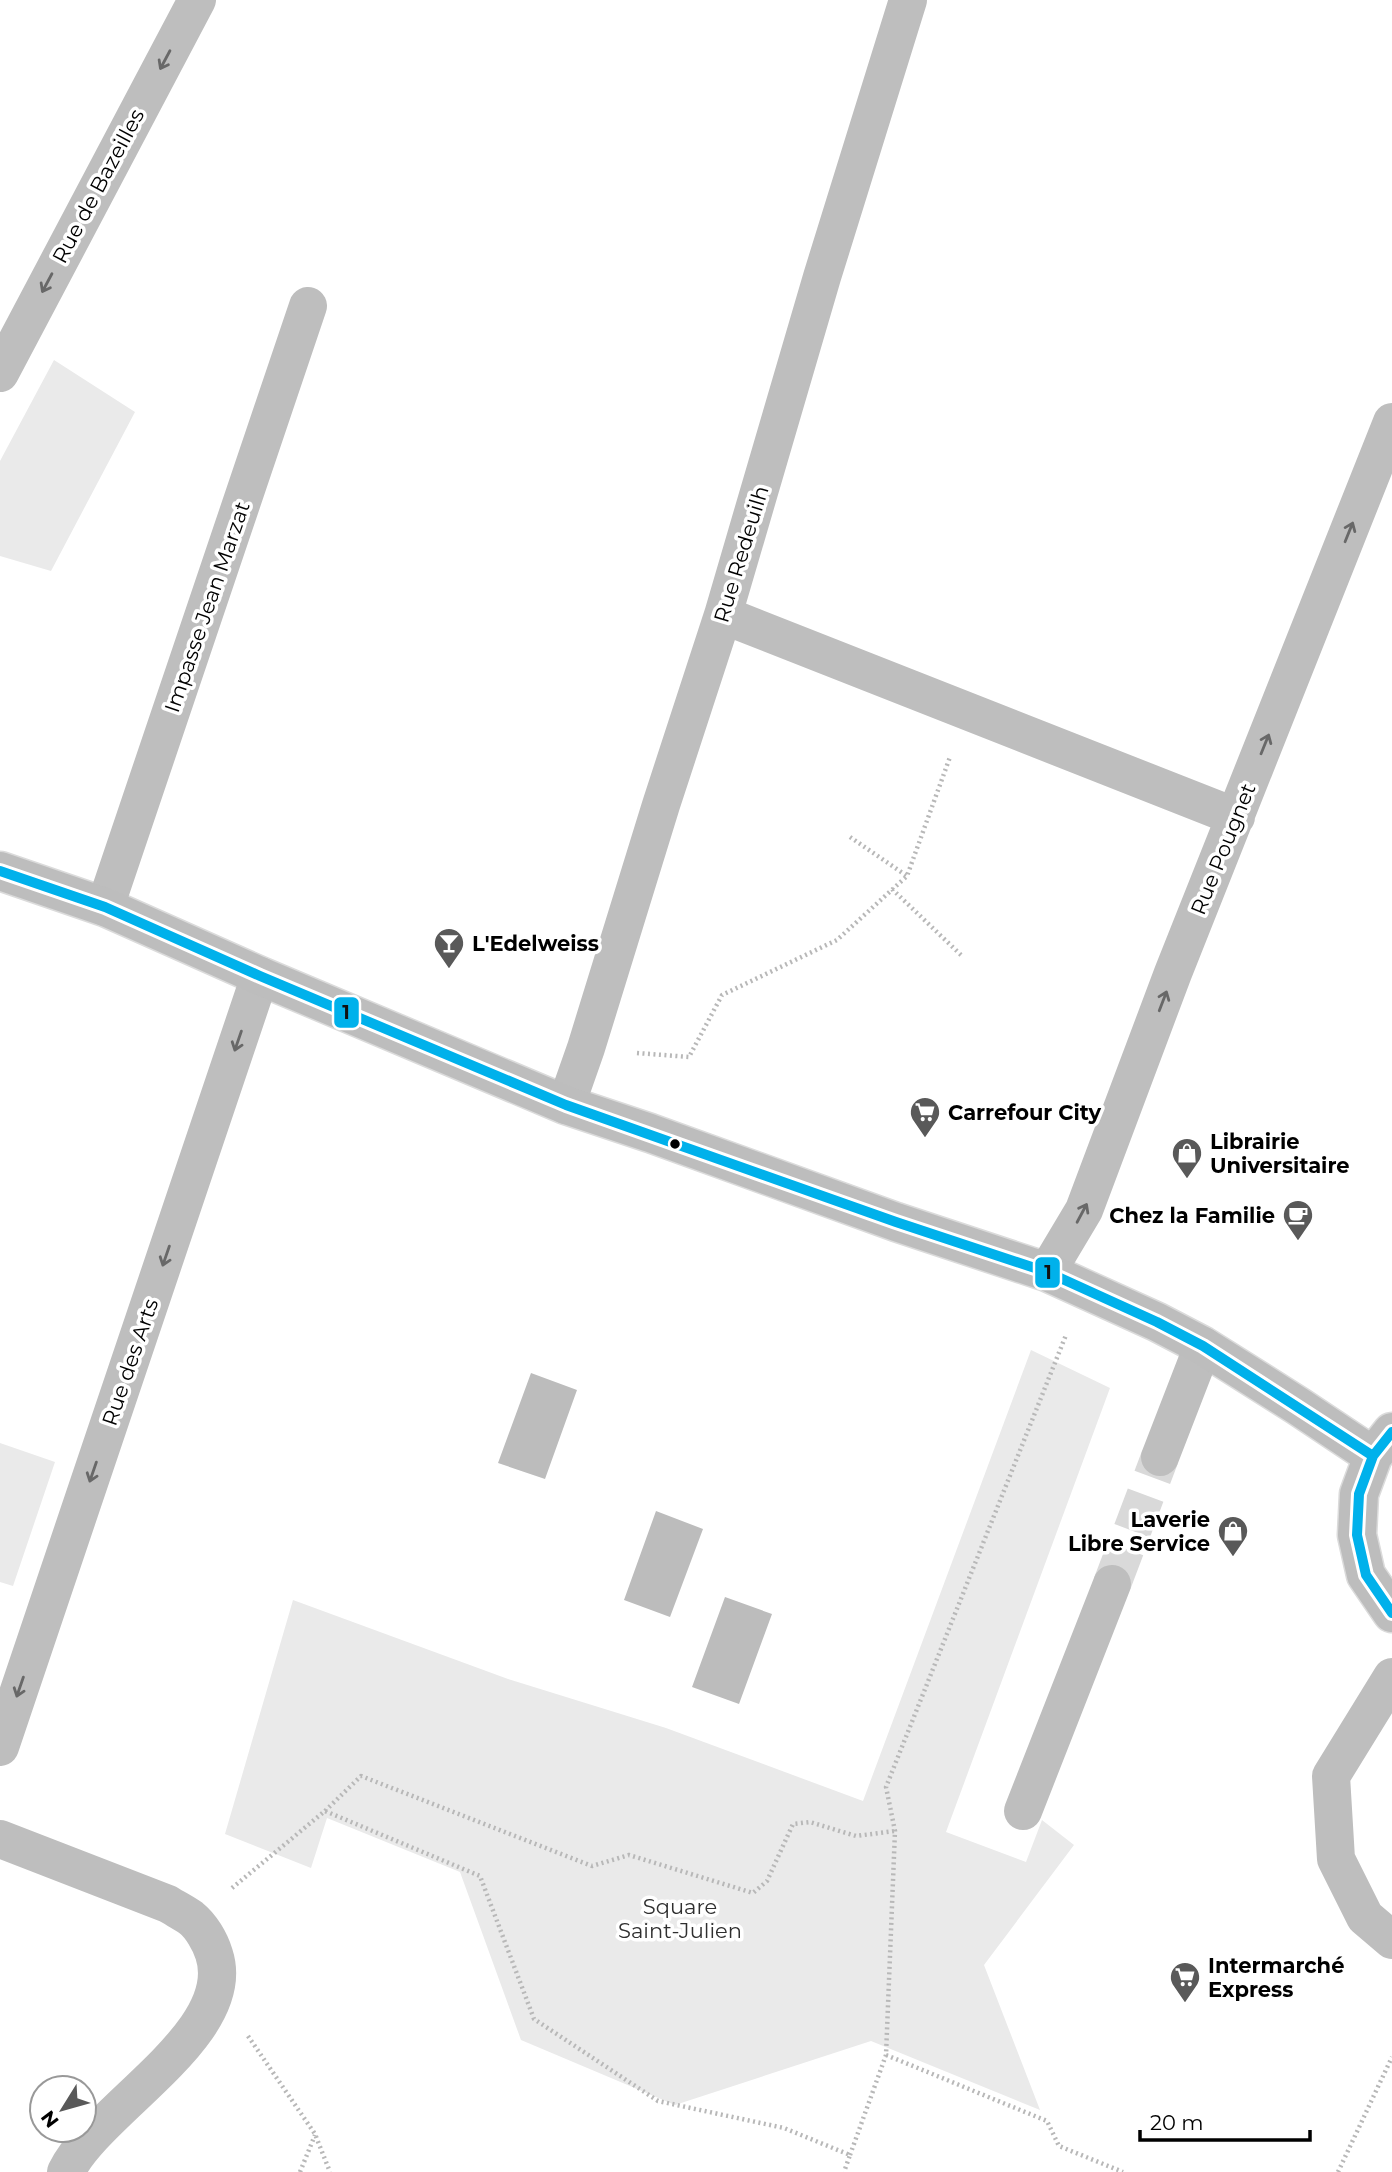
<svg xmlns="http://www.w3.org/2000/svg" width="1392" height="2172" viewBox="0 0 1392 2172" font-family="Montserrat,sans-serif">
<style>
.green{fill:#eaeaea}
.water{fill:#bcbcbc}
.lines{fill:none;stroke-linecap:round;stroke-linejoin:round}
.minor-tunnel{stroke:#d9d9d9;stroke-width:38;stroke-dasharray:38 19;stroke-linecap:butt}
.major-casing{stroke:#dbdbdb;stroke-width:41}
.path{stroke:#b8b8b8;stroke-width:4.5;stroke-dasharray:2 3.5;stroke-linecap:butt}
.minor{stroke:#bebebe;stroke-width:38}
.major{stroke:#bdbdbd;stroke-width:38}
.bus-1-casing{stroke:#fff;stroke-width:16}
.bus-1{stroke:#00b1eb;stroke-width:10}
.oneway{stroke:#686868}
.bus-dot{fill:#000;stroke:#fff;stroke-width:2.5}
.labels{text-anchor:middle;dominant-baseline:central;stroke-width:7;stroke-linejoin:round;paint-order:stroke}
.street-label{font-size:21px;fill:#000;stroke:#fff}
.poi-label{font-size:21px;font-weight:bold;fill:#000;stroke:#fff;text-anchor:start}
.park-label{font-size:21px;fill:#2f2f2f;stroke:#fff}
.line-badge{stroke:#fff;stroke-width:2.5}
.pale-badge-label{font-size:19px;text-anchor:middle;font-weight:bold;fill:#111}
</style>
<rect width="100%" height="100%" fill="#fff"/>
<path class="green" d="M54 360 135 412 51 571 0 556V461Z
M1031 1350 1110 1388 946 1832 1026 1862 1042 1820 1074 1845 984 1965 1040 2110 871 2041 675 2105 521 2040 460 1872 327 1818 311 1868 225 1834 293 1600 508 1679 666 1728 863 1801Z
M0 1443 55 1462 13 1586 0 1582Z"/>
<path class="water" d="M531 1373 577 1390 545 1479 498 1463Z
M656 1511 703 1529 670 1617 624 1600Z
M725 1597 772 1614 739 1704 692 1687Z"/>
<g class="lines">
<path class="minor-tunnel" d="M1112 1584 1160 1457"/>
<g class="major-casing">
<path id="major" d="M0 871 105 907 260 976 566 1105 650 1133 896 1222 1047 1272 1157 1322 1203 1346 1298 1406 1373 1456
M1392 1432 1373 1456 1359 1494 1357 1535 1366 1575 1392 1613"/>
</g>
<path class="path" d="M850 837 907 876
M892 889 961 955
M637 1053 689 1057 722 995 837 940 907 876 950 757
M325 1811 361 1776 592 1866 629 1855 753 1893 767 1881 793 1824 810 1822 856 1836 895 1831
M232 1888 325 1811 480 1876 534 2019 658 2101 784 2128 850 2155 844 2172
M248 2036 315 2134 330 2172
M886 2055 1047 2121 1059 2146 1123 2172
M850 2155 886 2055 895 1831 886 1787 1066 1335
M300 2172 315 2135
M1338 2172 1392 2057"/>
<path class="minor" d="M0 373 197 0
M723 615 1236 817
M105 907 308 306
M566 1105 586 1048 661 805 723 615 822 277 908 0
M1047 1272 1084 1210 1173 973 1392 422
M1160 1457 1203 1346
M1392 1677 1331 1776 1336 1859 1365 1917 1392 1940
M0 1747 260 976
M1023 1811 1112 1584
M0 1839 168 1904C176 1909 184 1913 191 1918 201 1926 210 1941 214 1954 240 2033 97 2108 66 2172"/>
<use href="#major" class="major"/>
<g class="bus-1-casing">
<path id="bus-1" d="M0 871 105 907 260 976 566 1105 896 1222 1047 1272 1157 1322 1203 1346 1373 1456
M1392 1432 1373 1456 1359 1494 1357 1535 1366 1575 1392 1613"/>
</g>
<use href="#bus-1" class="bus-1"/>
</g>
<defs><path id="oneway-shaft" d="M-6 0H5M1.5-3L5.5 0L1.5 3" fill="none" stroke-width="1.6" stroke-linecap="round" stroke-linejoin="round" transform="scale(1.75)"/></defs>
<g class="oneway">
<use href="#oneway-shaft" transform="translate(165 60) rotate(118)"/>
<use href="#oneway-shaft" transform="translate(47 283) rotate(118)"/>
<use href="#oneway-shaft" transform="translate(1349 532) rotate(-68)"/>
<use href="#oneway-shaft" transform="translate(1265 744) rotate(-68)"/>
<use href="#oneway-shaft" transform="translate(1163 1001) rotate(-69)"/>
<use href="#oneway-shaft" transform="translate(238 1041) rotate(109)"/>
<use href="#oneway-shaft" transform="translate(1082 1213) rotate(-62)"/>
<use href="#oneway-shaft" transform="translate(166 1256) rotate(109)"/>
<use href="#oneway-shaft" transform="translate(93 1472) rotate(109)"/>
<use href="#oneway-shaft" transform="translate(20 1687) rotate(109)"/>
</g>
<defs>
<g id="bar-pin" transform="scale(1.575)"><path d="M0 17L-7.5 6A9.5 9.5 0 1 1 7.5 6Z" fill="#595959" stroke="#fff"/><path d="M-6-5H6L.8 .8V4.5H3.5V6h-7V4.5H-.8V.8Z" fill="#fff"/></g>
<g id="supermarket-pin" transform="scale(1.575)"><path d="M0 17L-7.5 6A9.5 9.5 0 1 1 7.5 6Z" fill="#595959" stroke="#fff"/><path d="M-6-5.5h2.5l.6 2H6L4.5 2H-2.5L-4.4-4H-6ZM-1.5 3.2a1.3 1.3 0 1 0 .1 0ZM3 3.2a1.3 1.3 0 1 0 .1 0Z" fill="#fff"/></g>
<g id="shop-pin" transform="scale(1.575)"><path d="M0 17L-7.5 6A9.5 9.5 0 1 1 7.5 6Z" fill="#595959" stroke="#fff"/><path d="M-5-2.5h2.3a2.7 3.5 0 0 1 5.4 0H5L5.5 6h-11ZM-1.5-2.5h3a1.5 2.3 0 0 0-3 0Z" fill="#fff"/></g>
<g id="cafe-pin" transform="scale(1.575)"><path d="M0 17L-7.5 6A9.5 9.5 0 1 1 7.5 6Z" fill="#595959" stroke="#fff"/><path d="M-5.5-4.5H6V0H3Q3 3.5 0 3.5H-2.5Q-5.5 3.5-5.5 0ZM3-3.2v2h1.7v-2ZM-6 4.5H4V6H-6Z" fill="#fff"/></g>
</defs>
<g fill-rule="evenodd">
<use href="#bar-pin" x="449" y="943"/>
<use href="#supermarket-pin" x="925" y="1112"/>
<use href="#shop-pin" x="1187" y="1153"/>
<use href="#cafe-pin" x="1298" y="1215"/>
<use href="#shop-pin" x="1233" y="1531"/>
<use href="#supermarket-pin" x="1185" y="1977"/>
</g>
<circle class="bus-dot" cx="675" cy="1144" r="6"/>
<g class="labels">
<g class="street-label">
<text transform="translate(98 186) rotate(-62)">Rue de Bazeilles</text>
<text transform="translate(741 554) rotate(-73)">Rue Redeuilh</text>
<text transform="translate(207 607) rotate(-71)">Impasse Jean Marzat</text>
<text transform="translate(1223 849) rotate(-68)">Rue Pougnet</text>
<text transform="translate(130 1362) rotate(-71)">Rue des Arts</text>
</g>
<g class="poi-label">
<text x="472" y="943">L'Edelweiss</text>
<text x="948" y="1112">Carrefour City</text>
<text x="1210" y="1141">Librairie<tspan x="1210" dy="24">Universitaire</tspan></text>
<text x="1275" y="1215" text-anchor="end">Chez la Familie</text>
<text x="1210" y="1519" text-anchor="end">Laverie<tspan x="1210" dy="24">Libre Service</tspan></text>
<text x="1208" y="1965">Intermarché<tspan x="1208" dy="24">Express</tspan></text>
</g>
<g class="park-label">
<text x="680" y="1906">Square<tspan x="680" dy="24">Saint-Julien</tspan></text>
</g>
</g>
<g class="line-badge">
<rect x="333" y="996" width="27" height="33" rx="7" fill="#00b1eb"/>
<rect x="1034" y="1256" width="27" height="33" rx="7" fill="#00b1eb"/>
</g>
<g class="pale-badge-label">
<text x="346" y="1019">1</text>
<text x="1048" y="1279">1</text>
</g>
<g transform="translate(63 2109) rotate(233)"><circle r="33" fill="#ffffff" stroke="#999999" stroke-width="2"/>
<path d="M0-5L12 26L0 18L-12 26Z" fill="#595959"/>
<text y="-10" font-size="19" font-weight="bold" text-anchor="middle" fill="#000000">N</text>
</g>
<path d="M1140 2130v10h170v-10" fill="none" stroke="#000000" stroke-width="3.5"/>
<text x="1150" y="2130" font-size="21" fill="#000000" stroke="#ffffff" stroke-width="5" paint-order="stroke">20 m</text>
</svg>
